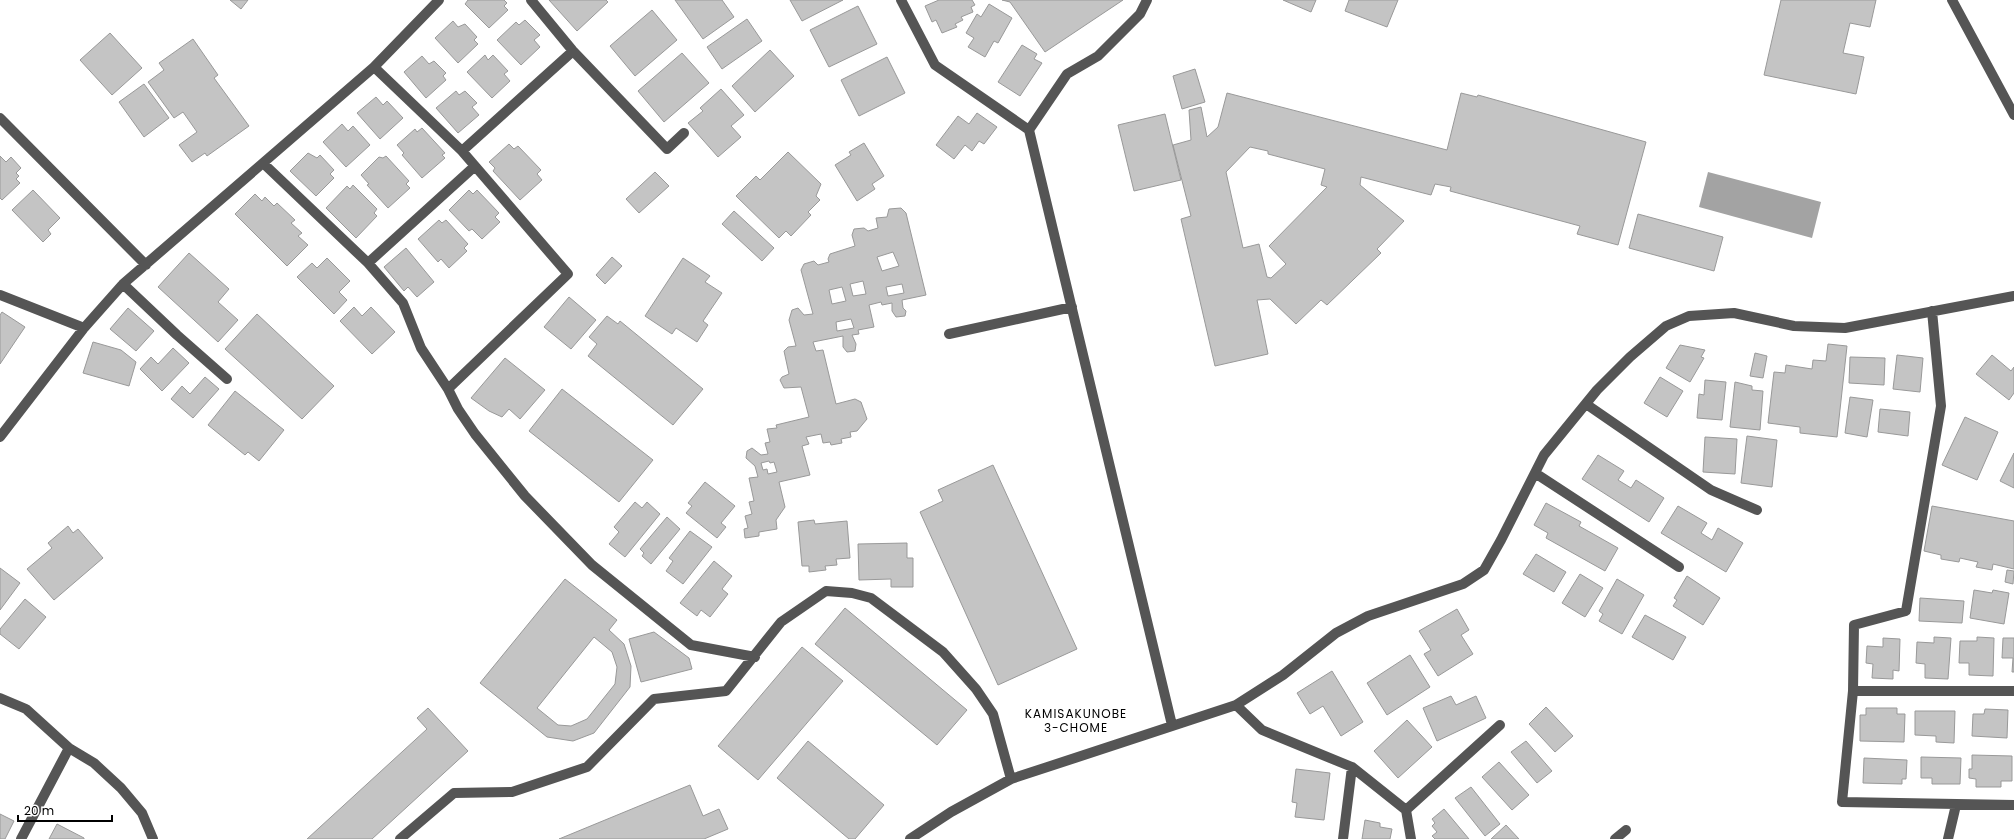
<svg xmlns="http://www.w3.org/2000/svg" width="2014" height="839" viewBox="0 0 2014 839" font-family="Poppins,sans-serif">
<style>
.water{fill:#a3a3a3}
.building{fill:#c4c4c4;stroke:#999;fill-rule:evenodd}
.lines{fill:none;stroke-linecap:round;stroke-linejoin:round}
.minor{stroke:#555;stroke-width:10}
.labels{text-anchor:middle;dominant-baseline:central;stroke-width:4;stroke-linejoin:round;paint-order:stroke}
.neighbourhood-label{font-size:12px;letter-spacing:1px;fill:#000;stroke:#fff}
</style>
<rect width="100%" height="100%" fill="#fff"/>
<path class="water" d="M1708 172 1821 202 1812 238 1699 207Z"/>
<path class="building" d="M230 0H248L241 9Z
M468 0H504L507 3 504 6 508 10 489 28 465 4Z
M549 0H606L608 2 577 31Z
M675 0H722L734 17 703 39Z
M790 0H843L802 21Z
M939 0H972L975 5 971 7 973 12 961 17 963 20 955 24 957 27 942 33 936 20 932 22 925 6Z
M1002 0H1123L1045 52 1010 2Z
M1283 0H1316L1311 12Z
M1349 0H1398L1387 27 1345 11Z
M1781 0H1876L1870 27 1850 23 1843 53 1864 57 1856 94 1764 75Z
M989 4 1012 18 998 43 994 41 985 57 968 47 974 38 966 33 977 14 981 17Z
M858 6 877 44 829 67 810 30Z
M652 10 677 40 635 76 610 46Z
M747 19 762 41 722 69 707 47Z
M525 20 540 35 534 40 540 47 521 65 497 40 516 22 519 25Z
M453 21 458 27 465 24 477 37 474 40 478 44 458 63 435 38Z
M110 33 142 68 112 95 80 60Z
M193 39 218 75 214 78 249 126 207 156 205 153 192 162 179 145 197 132 183 112 174 118 148 82 164 70 159 63Z
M1022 45 1037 54 1034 59 1042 63 1020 96 998 82Z
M770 50 794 76 755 112 732 86Z
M682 53 709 83 664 122 638 91Z
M485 55 488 60 493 55 508 71 504 74 510 81 492 98 467 72Z
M422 56 429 64 434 61 446 73 443 76 446 80 426 98 404 72Z
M887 57 905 93 859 116 841 80Z
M1195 69 1205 102 1182 109 1173 76Z
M144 84 169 118 144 137 119 102Z
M721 89 744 115 731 126 741 137 718 157 688 123 703 111 700 108Z
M456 91 459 95 465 91 477 103 472 107 479 115 458 133 436 108Z
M1227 93 1447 150 1461 93 1477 97 1478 95 1646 142 1618 245 1577 234 1580 226 1450 191 1451 187 1435 184 1431 195 1361 177 1360 185 1404 221 1377 249 1381 253 1327 305 1321 300 1296 324 1270 299 1257 300 1268 354 1215 366 1181 219 1191 216 1173 145 1191 140 1189 110 1201 107 1207 137 1218 127ZM1250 147 1268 151V154L1325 169 1321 185 1327 187 1269 246 1286 264 1271 278 1267 277 1259 244 1243 248 1226 172Z
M376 97 383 105 387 101 403 118 380 139 357 113Z
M977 113 997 127 984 144 979 141 972 151 965 145 954 159 936 145 958 116 969 124Z
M1165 114 1181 180 1134 191 1118 125Z
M342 124 348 131 353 126 370 145 346 167 323 142Z
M422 128 445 153 442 155 445 158 422 178 402 155 404 153 397 145 415 129 417 132Z
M864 143 884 176 872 184 875 189 857 201 835 165 851 155 849 152Z
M509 144 514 149 518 146 541 170 537 174 542 180 520 200 493 171 495 168 489 162Z
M788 152 821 184 816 196 820 200 808 212 811 215 791 236 786 231 779 238 736 196 756 176 760 180Z
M308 153 317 158 320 155 334 170 330 174 334 178 316 196 290 171Z
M0 156 6 162 11 157 21 168 16 173 19 176 16 179 20 183 2 200 0 198Z
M386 156 409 181 406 184 410 188 388 208 367 185 369 184 361 175 379 157 383 158Z
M655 172 669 186 639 213 626 199Z
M353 185 377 209 374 213 377 216 356 238 326 208 347 186 350 189Z
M33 190 60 218 48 230 51 234 43 242 12 210Z
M469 190 473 194 477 190 499 213 495 217 500 222 482 239 472 229 469 231 449 210Z
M255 194 262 201 265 197 274 206 277 203 295 220 291 223 302 233 298 236 308 245 287 266 235 214Z
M901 208 906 213 926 295 902 300 903 308 906 311 905 316 896 317 892 311V303L882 305 881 302 869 305 874 327 858 330 859 334 852 335 856 344 855 351 847 352 843 347V336L813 342 816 351 823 350 836 404 855 399 861 402 867 419 857 431 850 432 851 437 841 439 842 443 831 445 830 442 823 443 821 434 806 437 809 444 802 446 810 475 779 482 785 507 776 520 777 529 759 532V536L745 538 744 529 748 528 745 516 752 514 749 502 754 501 749 478 758 477 755 466 746 458 747 451 752 448 761 455 768 454 765 443 770 442 767 429 777 428 776 425 809 417 801 387 784 388 780 380 782 377 789 374 784 351 788 347 796 346 789 320 792 310 798 308 804 315 813 314 801 270 804 264 814 261 818 265 829 262 828 259 830 254 855 246 852 235 854 229 864 228 868 231 878 228 876 218 887 217 889 209ZM893 252 899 266 882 271 877 257ZM863 281 866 294 853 296 850 284ZM902 284 904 293 888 296 886 287ZM842 287 846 301 832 304 829 290ZM851 319 854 328 837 331 836 322ZM769 461 770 463 774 462 777 472 768 474 767 469 763 470 761 463Z
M734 211 774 248 762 261 722 224Z
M1638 214 1723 237 1714 271 1629 248Z
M439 220 442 223 446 220 468 244 464 248 467 251 449 268 441 259 438 262 418 239Z
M406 248 434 282 417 297 408 287 404 291 384 267Z
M189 253 229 289 218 302 238 320 218 342 158 287Z
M612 257 622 266 605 284 596 275Z
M327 258 350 281 339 292 347 300 334 314 297 277 312 263 317 268Z
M683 258 710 276 705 282 722 293 703 321 708 325 697 342 676 328 672 334 645 316Z
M569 297 596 320 571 349 544 327Z
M354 307 362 316 371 307 395 332 372 354 340 321Z
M128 308 154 331 136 351 110 329Z
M2 312 25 327 0 364V315Z
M257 314 334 386 302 419 225 349Z
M607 316 618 324 620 321 703 389 673 425 588 356 597 344 589 337Z
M93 342 121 350 136 362 129 386 83 373Z
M1828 344 1847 346 1837 437 1800 433V427L1768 423 1774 372 1785 373 1786 365 1812 369 1813 360 1826 361Z
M1680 345 1705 350 1701 357 1704 358 1690 382 1666 368Z
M173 348 189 363 162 391 140 369 151 357 158 364Z
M1755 353 1767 356 1763 378 1750 376Z
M1897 355 1923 358 1920 392 1893 389Z
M1992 355 2011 371 2014 367V393L2009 400 1976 374Z
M1850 357 1885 358 1884 385 1849 383Z
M505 358 545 390 520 419 509 409 502 417 489 411 471 398Z
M205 377 219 389 193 418 171 399 182 386 190 394Z
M1660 377 1683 391 1667 417 1644 403Z
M1705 380 1726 382 1722 420 1697 418 1699 394 1704 395Z
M1735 382 1752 386V390L1763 391 1760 430 1730 427Z
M562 389 653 460 619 502 529 431Z
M235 391 284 430 259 461 248 452 245 455 208 425Z
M1850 397 1873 400 1867 437 1845 433Z
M1880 409 1910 412 1908 436 1878 432Z
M1965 417 1998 432 1977 480 1942 465Z
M1747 436 1777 440 1772 487 1741 483Z
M1705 437 1737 439 1735 474 1703 472Z
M2014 453V488L2000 481Z
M1598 455 1624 471 1618 480 1631 488 1636 480 1664 498 1649 522 1582 479Z
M993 465 1077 649 998 685 920 512 943 501 938 490Z
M705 482 735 506 721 523 726 527 717 538 686 513 692 506 688 503Z
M635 502 642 508 647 502 660 514 625 557 609 544 619 532 614 527Z
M1546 503 1581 522 1579 526 1618 548 1605 571 1546 538 1548 533 1534 525Z
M1678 506 1707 523 1701 533 1712 540 1718 528 1743 543 1726 572 1661 533Z
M1932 506 2014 521V569L1993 564 1992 570 1976 567 1978 562 1960 558 1959 562 1941 559V555L1924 551Z
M667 517 680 529 651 564 642 556 644 553 640 549Z
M814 520 815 524 847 521 850 558 836 559 837 565 825 566 826 570 809 572V566H802L798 522Z
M68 526 73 533 78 529 103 558 54 600 27 569 52 548 48 543Z
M690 531 712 547 683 584 666 571 673 561 669 558Z
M907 543V558H913V587H891V579L859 580 858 544Z
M1536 554 1566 572 1554 592 1523 574Z
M714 561 732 576 722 589 728 594 710 617 701 610 697 616 680 603Z
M0 568 20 583 0 610Z
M2007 570 2014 571 2013 584 2005 582Z
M1580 574 1603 588 1585 617 1562 603Z
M1687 576 1720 598 1703 625 1673 606 1677 600 1674 598Z
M565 579 617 620 609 630 624 644 631 666 630 687 594 733 573 741 547 737 480 683ZM594 637 612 652 617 667 615 684 587 719 571 726 558 725 537 708Z
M1617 579 1644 595 1622 634 1599 621 1603 614 1599 611Z
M1974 590 1992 593 1993 590 2009 593 2004 624 1970 618Z
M1920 598 1964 601 1962 623 1919 621Z
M25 599 46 617 19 649 0 634V629Z
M845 608 967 710 937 745 815 644Z
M1457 609 1469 630 1461 635 1473 654 1438 676 1424 654 1431 650 1419 631Z
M1645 615 1686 637 1673 660 1632 637Z
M654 632 689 658 692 669 641 682 629 639Z
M1934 637 1951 638 1948 679 1925 678V664L1916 663 1917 642 1934 643Z
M1977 637 1994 638 1993 676 1969 675V663H1959L1960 641H1977Z
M1883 638 1900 639 1899 671 1893 670V679L1872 678 1873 664 1866 663 1867 646 1883 647Z
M2003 638H2014V672H2012L2013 658H2002Z
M802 647 843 681 758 780 718 746Z
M1410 655 1430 687 1387 715 1367 683Z
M1332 671 1363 722 1341 736 1323 706 1310 714 1297 693Z
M1451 696 1456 705 1476 696 1486 718 1437 741 1423 708Z
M1546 707 1573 736 1555 752 1529 724Z
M428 708 468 751 372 839H307L427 729 417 718Z
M1866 708H1897V714H1905L1904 742 1860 741V715H1866Z
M1985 709 2008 710 2007 738 1972 736 1973 714H1984Z
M1915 711H1955L1954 743 1936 742V736L1915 735Z
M1407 720 1432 747 1398 778 1374 751Z
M808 741 884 805 855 839H849L777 778Z
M1526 741 1552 771 1537 783 1511 752Z
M1972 755 2012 756V781H2001V787H1976V779L1969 778V769H1972Z
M1921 757 1961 758 1960 784H1932V778H1921Z
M1864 758 1907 760 1906 779H1902V784L1863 783Z
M1499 762 1529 795 1512 810 1482 777Z
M1296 769 1330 773 1324 820 1295 817 1297 803 1292 802Z
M690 785 703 816 719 809 728 829 704 839H559Z
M1471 787 1500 824 1485 836 1455 798Z
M1444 809 1469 839H1435L1432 836 1437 832 1432 826 1435 823 1432 819Z
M0 814 14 821 5 839H0Z
M1365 820 1380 823V827L1392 829 1390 839H1362Z
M57 824 84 838V839H49Z
M1506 825 1519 839H1491Z"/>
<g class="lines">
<path class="minor" d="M531 0 573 51 667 149 684 133
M901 0 935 65 1029 130 1172 725
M1952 0 2014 115
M374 67 462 151 568 274 448 389
M0 118 146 265
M1029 130 1067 74 1098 56 1140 14 1147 0
M462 151 573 51
M264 164 368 263 403 303 421 348 448 389 458 409 475 434 525 496 592 565 691 645 755 657
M368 263 475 166
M123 284 177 335 227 379
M0 295 84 328
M1932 311 1941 406 1906 611 1854 625 1853 691 1842 802 2014 805
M949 334 1072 307
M1586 404 1711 490 1757 510
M0 437 84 328 123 284 374 67 439 0
M1535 473 1679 567
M1853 691H2014
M0 698 26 709 69 748 94 763 121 788 142 813 153 839
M1236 705 1262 730 1352 767 1406 810 1411 839
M1406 810 1500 725
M21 839 69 748
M400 839 454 793 512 792 587 767 654 699 726 691 781 622 826 591 852 593 871 598 943 652 976 689 993 714 1011 779
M910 839 951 812 1011 779 1236 705 1283 675 1336 633 1368 616 1463 584 1484 570 1501 540 1544 455 1597 390 1630 357 1666 326 1689 316 1734 313 1794 326 1845 328 2014 296
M1343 839 1352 767
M1615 839 1626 830
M1948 839 1956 805"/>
</g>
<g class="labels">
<g class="neighbourhood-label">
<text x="1076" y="713">KAMISAKUNOBE<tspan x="1076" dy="14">3-CHOME</tspan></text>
</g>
</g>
<path d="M18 815v6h94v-6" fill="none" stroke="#000000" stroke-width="2"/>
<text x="24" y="815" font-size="12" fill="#000000" stroke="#ffffff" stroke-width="3" paint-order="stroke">20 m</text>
</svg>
